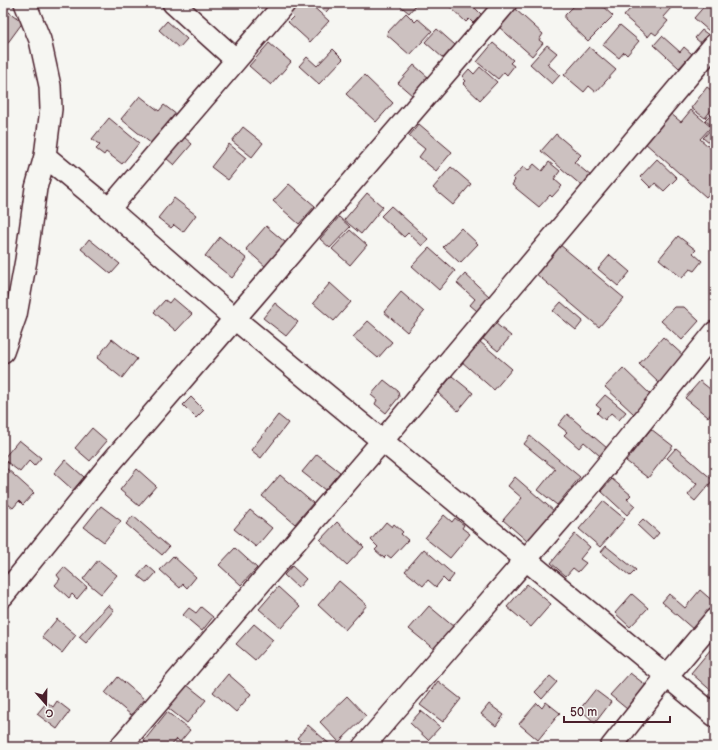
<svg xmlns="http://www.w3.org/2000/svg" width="718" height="750" viewBox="0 0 718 750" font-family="'Balsamiq Sans',sans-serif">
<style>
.building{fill:#ccc1c0;stroke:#4a1f2b}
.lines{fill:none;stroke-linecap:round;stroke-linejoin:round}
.minor-casing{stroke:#4a1f2b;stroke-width:24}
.minor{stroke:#f6f6f2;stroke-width:21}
</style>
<rect width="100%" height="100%" fill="#f6f6f2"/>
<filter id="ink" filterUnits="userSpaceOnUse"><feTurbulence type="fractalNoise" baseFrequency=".025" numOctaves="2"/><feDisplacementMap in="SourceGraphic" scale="8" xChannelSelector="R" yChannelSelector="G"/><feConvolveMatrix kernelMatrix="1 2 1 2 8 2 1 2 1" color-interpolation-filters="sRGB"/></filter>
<g filter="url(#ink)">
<path class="building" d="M300 3H309L329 21 310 42 288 22 293 17 290 14Z
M315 3H334L326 12Z
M397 3H411L415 6 409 13Z
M454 3H470L482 15 473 23 469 19 466 22 450 7Z
M577 3H599L613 16 588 41 565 19V15Z
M635 3H664L671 8 663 17 668 21 656 35 652 32 648 37 624 16Z
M707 3H712L715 5V24L709 31 694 18Z
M3 8 23 22 4 48 3 47Z
M515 9 543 34 539 40 543 43 532 56 499 27Z
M406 13 415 22 418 19 432 31 410 55 386 34Z
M167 21 187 39 179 48 159 30Z
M620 25 639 41 627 55 624 52 619 58 603 45Z
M437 29 455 45 443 58 425 42Z
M702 30 710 36 703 45 695 38Z
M662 36 680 52 684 47 692 54 679 68 654 45Z
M269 43 291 62 271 85 249 66Z
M493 43 513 60 510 63 514 66 507 75 504 72 498 79 477 62Z
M547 45 557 53 547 64 560 75 552 84 530 64Z
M589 47 616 70 596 92 589 86 584 92 564 75Z
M333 49 343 59 319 84 299 66 307 57 317 66Z
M414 65 429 78 413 96 398 83Z
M480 67 497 82 480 100 463 84 466 81 462 77 469 69 474 74Z
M364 75 393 103 376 122 346 94Z
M707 87 715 93V105L705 118 691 108Z
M140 96 159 111 164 105 177 115 153 145 121 119Z
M691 110 711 127 700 139 715 152V187L706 197 644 142 670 113 681 122Z
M715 110V148L703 138 713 127 705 120Z
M109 118 139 143 122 164 106 152 104 155 96 149 100 145 92 139Z
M419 124 452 152 436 171 419 157 425 149 409 136Z
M243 127 263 143 252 157 232 141Z
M556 134 581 155 574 162 591 176 582 186 541 151Z
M184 137 192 144 174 165 166 158Z
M229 144 246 158 228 180 211 167Z
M657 159 677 178 664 191 655 183 651 188 640 177Z
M549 162 560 171 554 179 562 186 552 197 550 195 539 207 512 185 515 180 513 178 523 167 528 171 534 164 542 171Z
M451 167 471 184 453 205 433 188Z
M289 184 315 206 299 224 273 201Z
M367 193 383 207 361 234 344 220Z
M174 198 196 215 183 232 174 225 171 228 158 218Z
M391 206 428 239 422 246 408 233 404 237 381 216Z
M339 217 350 227 330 248 320 239Z
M266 226 286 243 266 267 246 249Z
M461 228 478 244 460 263 443 247Z
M350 230 367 245 350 265 332 249Z
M678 236 696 250 693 253 702 261 694 271 690 269 682 278 659 259Z
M220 237 247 259 232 278 205 256Z
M89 239 120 264 111 274 81 249Z
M559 244 624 298 599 327 535 273Z
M429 248 455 271 439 290 412 266Z
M610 255 630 272 618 286 598 269Z
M465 274 490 297 477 311 470 305 475 299 457 283Z
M330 283 351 302 334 321 313 303Z
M401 292 424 312 407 332 384 312Z
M173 298 192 314 176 331 154 312 165 300 169 303Z
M561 302 583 321 576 330 553 311Z
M275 303 298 322 286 336 263 318Z
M674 307H684L699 321 682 340 661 321Z
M368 321 392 342 378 358 353 337Z
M495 323 511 336 498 351 482 338Z
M663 337 685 357 660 384 639 364Z
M112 339 137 359 122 378 97 358Z
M479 341 512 369 494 390 461 361Z
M623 368 651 395 634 414 605 387Z
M452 376 473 393 458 411 438 393Z
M384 380 398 391 399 397 386 413 375 404 377 400 371 395Z
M700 381 715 393V409L708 417 685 398Z
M605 395 626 412 619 420 611 413 605 420 597 413 601 409 596 405Z
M191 397 204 410 196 418 183 405Z
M567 414 607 448 600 456 584 442 579 448 564 435 567 432 558 425Z
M278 415 288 423 261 458 251 450Z
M92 428 107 441 90 461 75 448Z
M651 429 673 446 648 478 626 461Z
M530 436 580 477 557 505 538 490 555 469 524 444Z
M19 440 41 458 34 466 29 461 20 472 3 459Z
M676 448 713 480 695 501 688 495 697 484 667 458Z
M317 454 340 472 325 490 302 472Z
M65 460 84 477 73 490 54 473Z
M5 467 34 493 23 505 19 501 13 508 4 501 3 502V469Z
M137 469 156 486 139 506 120 490Z
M280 475 313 503 295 524 262 496Z
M515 477 554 511 527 541 503 520 522 498 508 486Z
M612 479 631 495 627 499 635 506 627 515 601 491Z
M603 501 625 519 600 547 579 529Z
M101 506 121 521 104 542 84 527Z
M250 510 272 528 256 547 234 529Z
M444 515 452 522 455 518 464 525 462 528 470 534 450 558 425 538Z
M133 516 169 547 162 555 126 524Z
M643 519 659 533 653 540 637 525Z
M337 522 364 547 347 565 320 540Z
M386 522 392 527 394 524 403 532 401 534 408 540 391 558 387 555 384 558 375 550 378 547 371 540Z
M575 534 590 547 580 559 586 563 578 572 573 568 566 576 551 563Z
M606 546 636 570 630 576 601 552Z
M235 548 257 568 241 585 219 565Z
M424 549 454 575 448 583 443 578 436 587 428 580 423 586 405 571Z
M173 556 196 577 187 588 183 584 180 588 160 570Z
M98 560 117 575 101 594 83 579Z
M147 565 156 573 147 583 138 576Z
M292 566 306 579 298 588 284 575Z
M64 567 87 587 77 599 72 594 69 598 55 585 60 579 57 575Z
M339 581 367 605 345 630 318 605Z
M527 584 551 604 531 627 507 607Z
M278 587 300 607 281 628 259 609Z
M700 590 715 603V606L694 630 662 602 669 594 685 608Z
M632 594 648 608 630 627 615 613Z
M108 605 114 610 86 643 79 637Z
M429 606 454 627 435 650 409 629Z
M201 607 213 617 202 631 183 615 189 608 196 613Z
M57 619 76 635 62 653 42 637Z
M254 624 273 640 255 660 236 644Z
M711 649 715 653V694L691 673Z
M630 673 647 686 627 709 610 695Z
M228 674 251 694 236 712 213 692Z
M550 676 557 682 542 699 535 692Z
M118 677 144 699 131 715 105 693Z
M438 681 461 699 443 722 420 705Z
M187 685 206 700 187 723 168 708Z
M595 690 611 702 595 723 580 709Z
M347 696 366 716 339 742 320 722Z
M57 701 70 711 57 729 37 714 47 702 53 707Z
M546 702 560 713 538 740 519 724 537 703 542 708Z
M489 704 504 715 496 726 481 714Z
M421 711 440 727 428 740 410 723Z
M167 712 190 730 180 742 177 739 170 747H151L144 741Z
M308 725 333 747H307L297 738Z"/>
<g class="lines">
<g class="minor-casing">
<path id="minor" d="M173 3 236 60
M45 156 109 209 235 319 715 716
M109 209 285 3
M3 352 16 315 26 260 36 188 45 156 51 109 50 86 40 40 25 3
M3 596 108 466 506 3
M120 747 383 440 715 44
M363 747 588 488 715 332
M611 747 667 676 715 619"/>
</g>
<use href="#minor" class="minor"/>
</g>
</g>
<rect width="718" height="750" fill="none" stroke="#f6f6f2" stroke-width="16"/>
<rect x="8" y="8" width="702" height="734" fill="none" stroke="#4a1f2b" stroke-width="1.5" filter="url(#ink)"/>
<g transform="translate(46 704) rotate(160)" stroke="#f6f6f2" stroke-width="3" paint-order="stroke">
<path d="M0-3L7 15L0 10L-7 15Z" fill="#4a1f2b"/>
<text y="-6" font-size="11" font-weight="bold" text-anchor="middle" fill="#4a1f2b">С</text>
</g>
<path d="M564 716v6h106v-6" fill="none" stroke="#4a1f2b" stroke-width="2"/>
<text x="570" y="716" font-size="12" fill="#4a1f2b" stroke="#f6f6f2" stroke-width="3" paint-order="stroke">50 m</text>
</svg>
